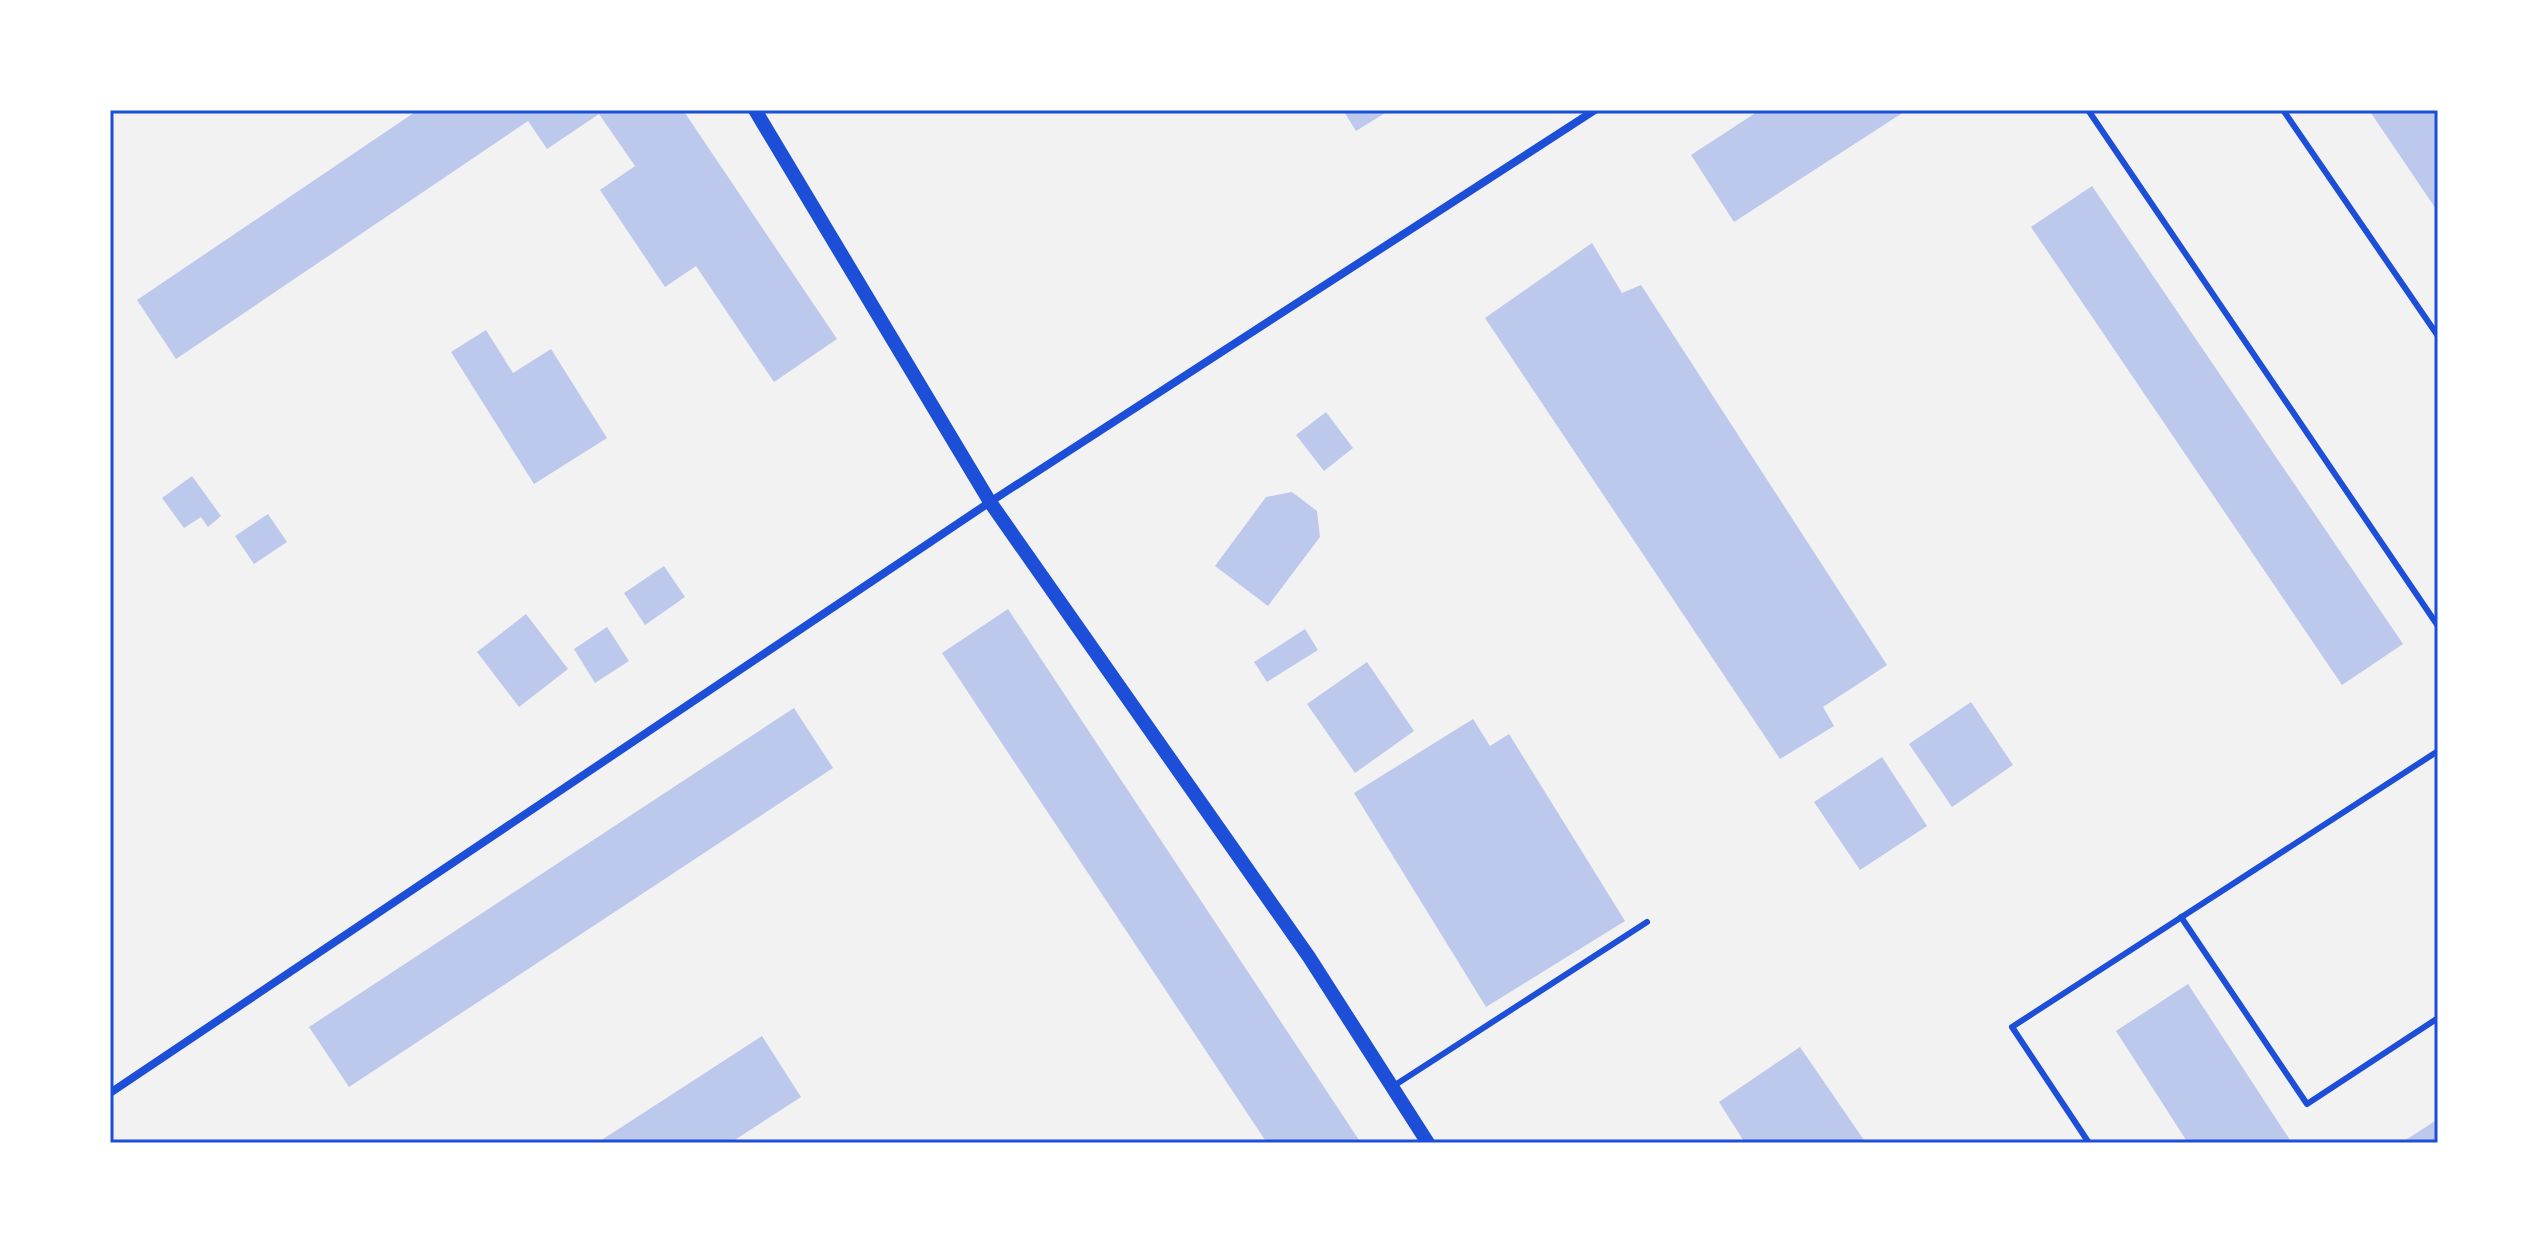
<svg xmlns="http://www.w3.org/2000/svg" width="2548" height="1253" viewBox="0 0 2548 1253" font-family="Montserrat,sans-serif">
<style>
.building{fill:#bdc9ec}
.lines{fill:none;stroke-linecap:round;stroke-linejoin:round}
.service{stroke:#1d4ed8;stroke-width:6}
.minor{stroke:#1d4ed8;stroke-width:8}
.tertiary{stroke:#1d4ed8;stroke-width:14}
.neatline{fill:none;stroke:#1d4ed8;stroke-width:3}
</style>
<rect width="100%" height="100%" fill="#f2f2f2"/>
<path class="building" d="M418 110H683L837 339 774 382 696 266 665 287 600 190 635 166 599 114 547 149 528 121 176 359 137 300Z
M1343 110H1390L1356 131Z
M1760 110H1907L1734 222 1691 155Z
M2369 110H2438V212Z
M2092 186 2403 644 2342 685 2031 227Z
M1592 243 1622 293 1641 285 1887 665 1823 707 1834 726 1780 759 1485 318Z
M486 330 513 373 551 349 607 438 534 484 451 352Z
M1326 412 1353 448 1324 471 1296 435Z
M192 476 221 516 208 527 201 517 184 528 162 498Z
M1292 492 1317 511 1320 537 1268 606 1215 566 1266 497Z
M268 514 287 542 254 564 235 536Z
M664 566 685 597 645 625 624 593Z
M1008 609 1361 1143H1267L942 653Z
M526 614 568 669 519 707 477 652Z
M607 627 629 661 595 683 574 649Z
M1305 629 1318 650 1267 682 1254 662Z
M1367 662 1414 731 1355 773 1307 704Z
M1971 702 2013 765 1952 807 1909 744Z
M794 708 833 768 349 1087 309 1027Z
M1473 719 1490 746 1509 734 1625 921 1486 1007 1354 793Z
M1882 757 1927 826 1860 870 1814 802Z
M2188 984 2292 1143H2188L2116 1031Z
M762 1036 801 1097 730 1143H597Z
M1800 1047 1866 1143H1745L1719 1102Z
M2438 1119V1143H2401Z"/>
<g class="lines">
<path class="service" d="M2088 110 2438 626
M2283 110 2438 336
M2181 917 2307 1104 2438 1018
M1392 1087 1647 922
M2089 1143 2012 1027 2438 751"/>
<path class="minor" d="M110 1093 990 502 1595 110"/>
<path class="tertiary" d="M755 110 990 502 1309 957 1428 1143"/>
</g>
<rect width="2548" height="1253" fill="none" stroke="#ffffff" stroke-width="224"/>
<rect x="112" y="112" width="2324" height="1029" class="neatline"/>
</svg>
